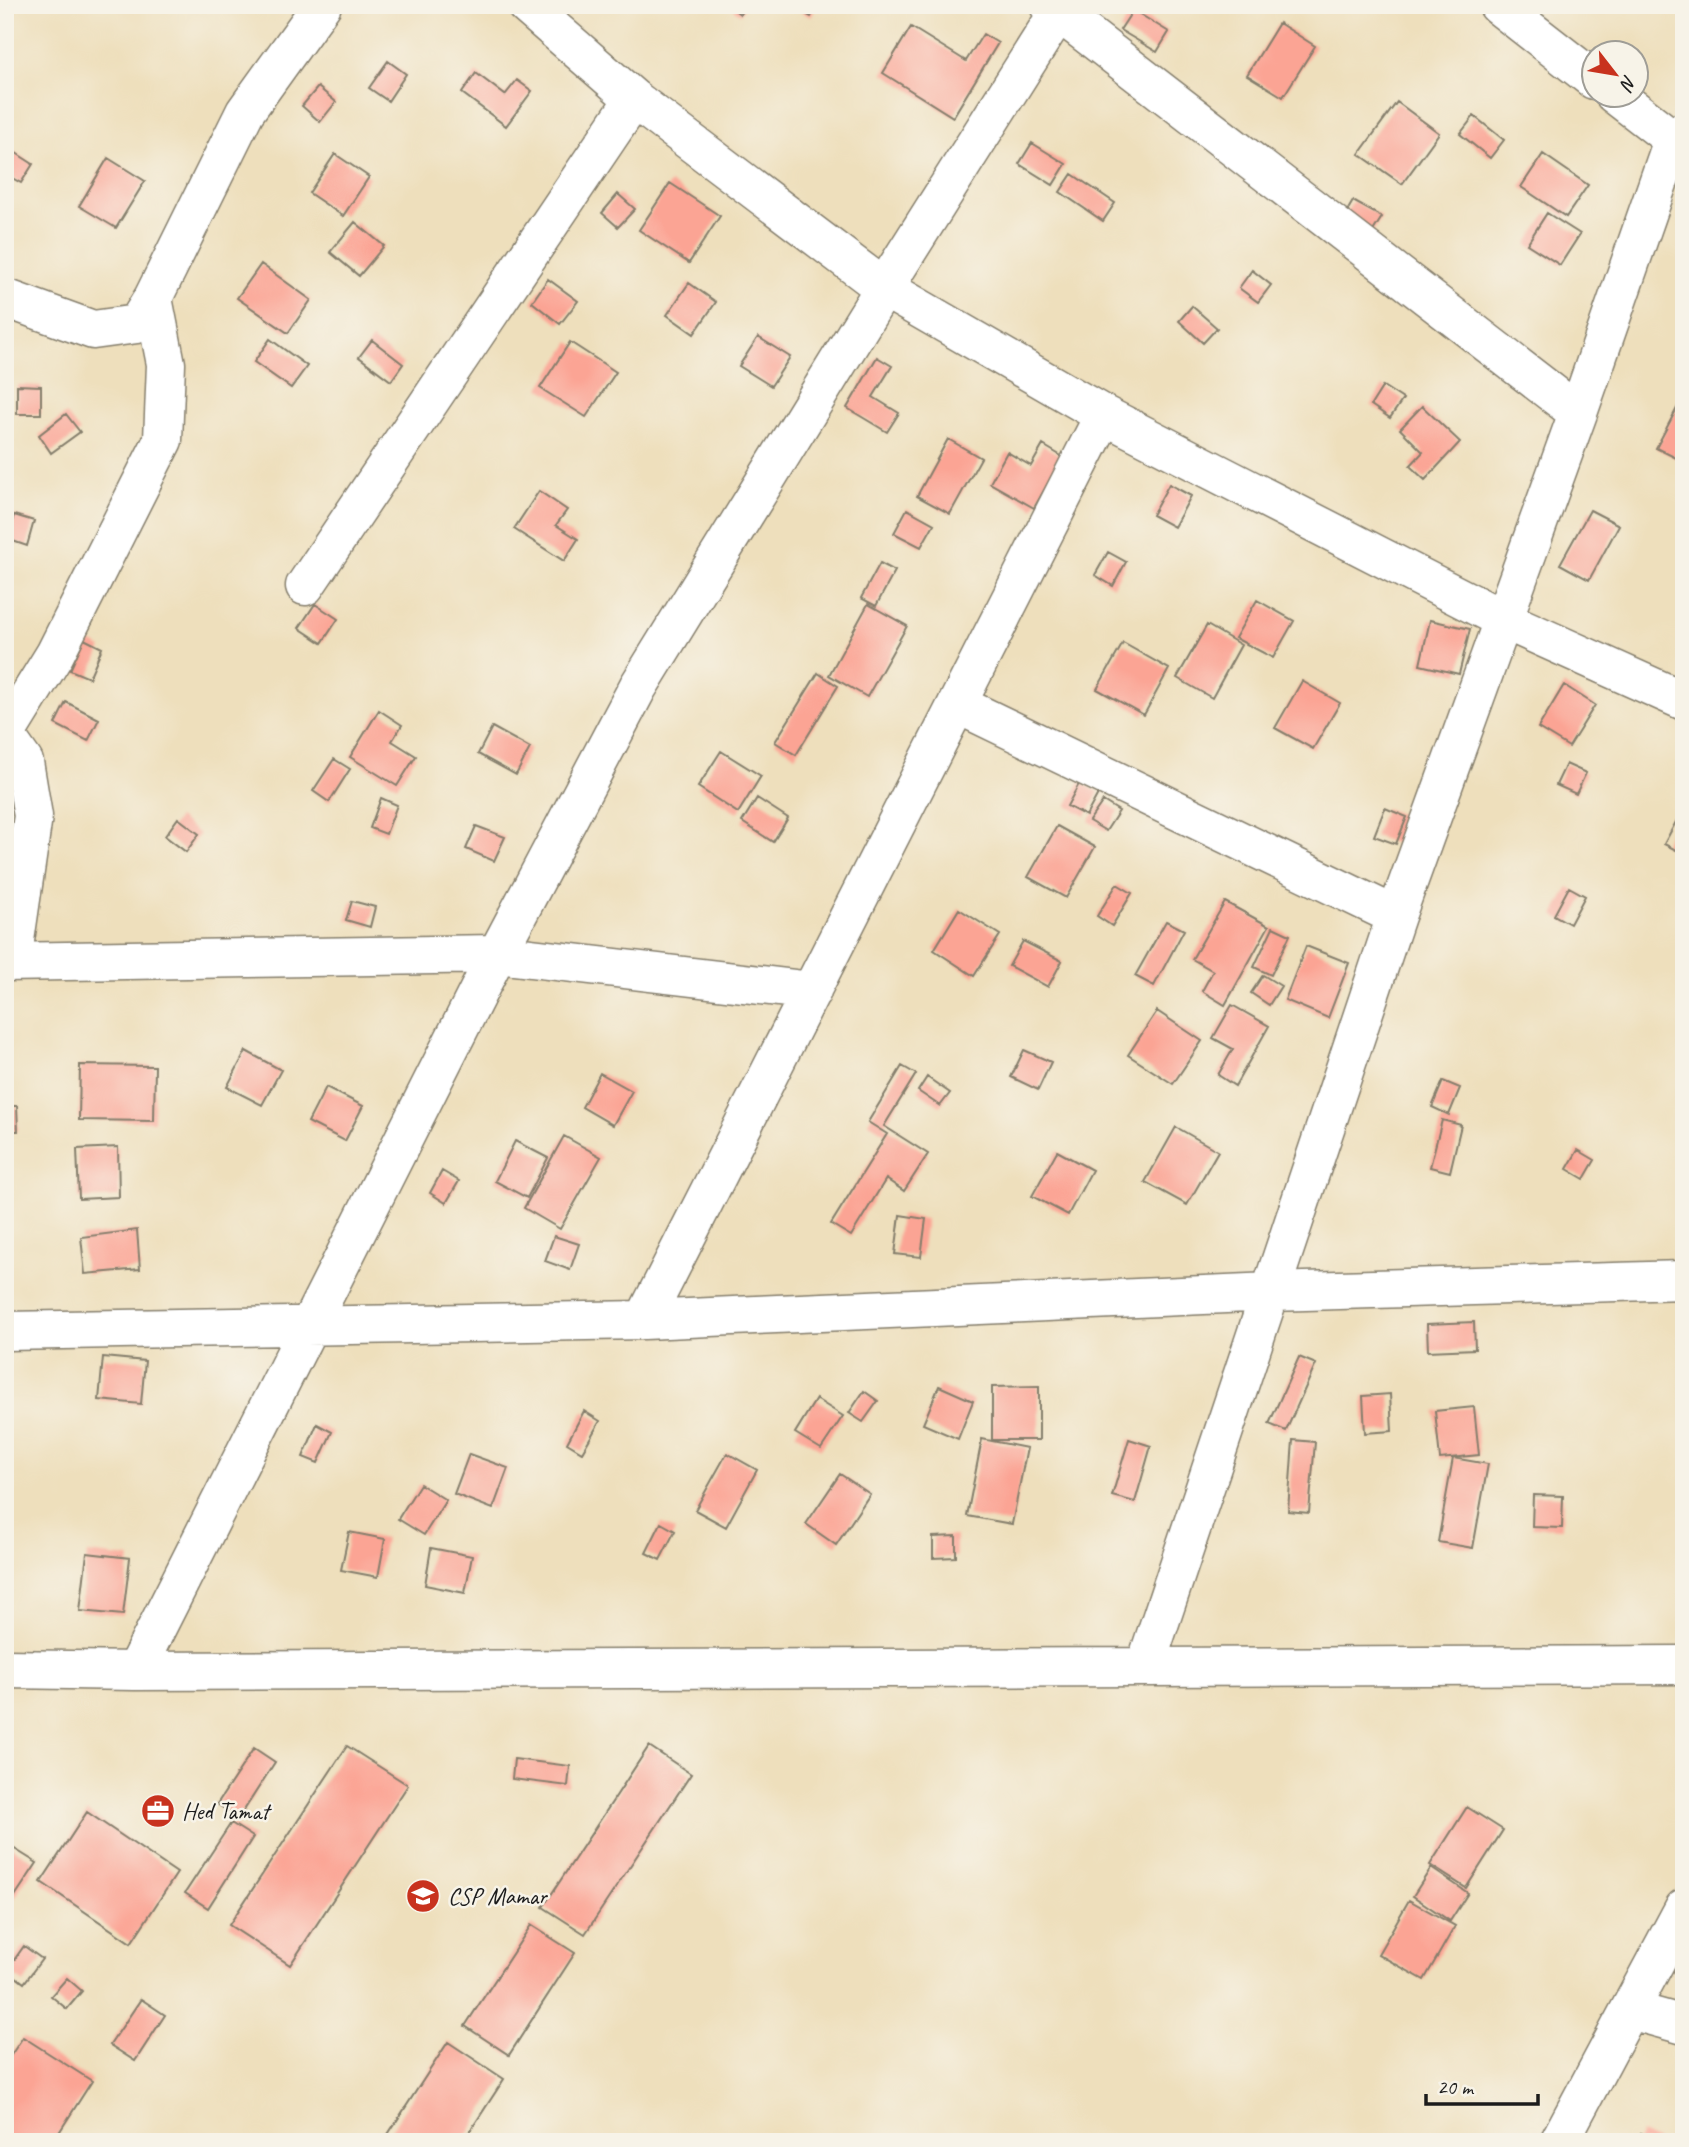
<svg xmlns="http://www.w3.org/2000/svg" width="1689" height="2147" viewBox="0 0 1689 2147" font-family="Caveat,sans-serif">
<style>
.building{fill:#fba494}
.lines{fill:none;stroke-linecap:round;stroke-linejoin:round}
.minor-casing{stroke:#857e6c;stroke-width:41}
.minor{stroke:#fff;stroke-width:38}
.labels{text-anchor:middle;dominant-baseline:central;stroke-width:5;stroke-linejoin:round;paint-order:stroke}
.poi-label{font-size:24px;fill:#1c1c1c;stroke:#f7f3e8;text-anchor:start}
</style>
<rect width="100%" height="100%" fill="#f7f3e8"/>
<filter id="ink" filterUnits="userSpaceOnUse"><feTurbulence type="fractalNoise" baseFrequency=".0143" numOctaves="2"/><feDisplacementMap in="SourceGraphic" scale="14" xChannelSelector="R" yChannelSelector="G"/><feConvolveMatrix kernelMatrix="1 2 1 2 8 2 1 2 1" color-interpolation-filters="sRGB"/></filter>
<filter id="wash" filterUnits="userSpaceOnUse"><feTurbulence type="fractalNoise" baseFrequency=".00686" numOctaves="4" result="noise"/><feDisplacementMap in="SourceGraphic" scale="28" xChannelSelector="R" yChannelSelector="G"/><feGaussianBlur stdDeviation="1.57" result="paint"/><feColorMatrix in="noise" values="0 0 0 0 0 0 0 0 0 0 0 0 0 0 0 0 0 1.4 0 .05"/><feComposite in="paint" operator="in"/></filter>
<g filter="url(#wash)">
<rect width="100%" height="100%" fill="#eedfbc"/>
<g id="blocks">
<path class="building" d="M728 5H746L740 14Z
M789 5H817L811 17Z
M1133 10 1169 32 1157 52 1120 30Z
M1279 23 1315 46 1283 97 1247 75Z
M911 27 966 61 983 34 998 43 953 117 883 73Z
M388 61 406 74 388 101 369 88Z
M476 73 505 95 517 80 532 91 506 126 462 93Z
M318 87 336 102 320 122 302 106Z
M1397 102 1439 133 1402 184 1359 154Z
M1474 116 1504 140 1490 158 1460 134Z
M1032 143 1066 164 1053 185 1019 164Z
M13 151 33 164 21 183 5 174V164Z
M335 154 369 177 343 216 309 193Z
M1543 154 1588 185 1566 217 1521 187Z
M108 158 145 181 116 228 79 206Z
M1072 174 1115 203 1103 221 1060 192Z
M670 183 720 216 689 263 639 230Z
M618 194 635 209 618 227 602 213Z
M1353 201 1382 217 1370 236 1342 220Z
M1547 213 1580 234 1560 265 1527 244Z
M355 222 384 246 359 276 330 252Z
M261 264 311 300 288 333 237 298Z
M1252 270 1271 285 1258 302 1239 288Z
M548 279 578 301 560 324 532 302Z
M689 283 716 302 694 334 667 315Z
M1192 306 1217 328 1203 343 1179 321Z
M758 337 790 357 771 386 739 366Z
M270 339 307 366 291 388 254 362Z
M372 340 403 364 391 381 359 357Z
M570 342 616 372 586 417 540 388Z
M877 357 892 366 873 397 899 413 887 432 847 408Z
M17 385 41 386V414H17Z
M1383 386 1403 399 1390 418 1371 405Z
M1684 395V462L1656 448Z
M1422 406 1460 442 1425 480 1410 466 1423 452 1400 429Z
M66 414 80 432 51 453 39 435Z
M948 439 981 458 950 514 917 496Z
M1043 445 1063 457 1034 508 990 483 1007 452 1031 466Z
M1169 484 1191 496 1174 527 1152 515Z
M539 491 567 510 556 525 578 539 564 561 514 529Z
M907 509 934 524 921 547 894 533Z
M1590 510 1619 525 1589 580 1560 564Z
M14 515 34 521 27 546 7 539Z
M1108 552 1126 562 1113 586 1095 575Z
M880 563 895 571 876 606 861 598Z
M1257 600 1294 621 1273 658 1235 638Z
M315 604 338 619 322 643 299 628Z
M868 604 907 626 867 697 829 675Z
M1430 620 1470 629 1459 674 1420 665Z
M1207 625 1241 645 1212 698 1177 678Z
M84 639 102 648 89 678 70 670Z
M1123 643 1169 669 1144 715 1097 689Z
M818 673 838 686 796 755 775 742Z
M1302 681 1340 703 1313 749 1275 728Z
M1564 685 1595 705 1569 747 1538 728Z
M66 702 99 719 88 741 55 724Z
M379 710 402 725 392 741 416 756 397 786 350 757Z
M492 727 530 748 516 775 478 754Z
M721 751 761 776 738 813 698 787Z
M334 759 350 769 329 802 313 791Z
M1566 764 1586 773 1576 794 1556 785Z
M1080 782 1099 792 1086 816 1067 806Z
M381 798 397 805 386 834 370 828Z
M757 798 788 818 773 842 742 822Z
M1103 801 1119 811 1106 831 1089 821Z
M1684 807V854L1664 844Z
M1385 808 1407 817 1396 844 1374 836Z
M178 818 199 834 186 852 165 836Z
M476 826 505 837 494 861 466 849Z
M1057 826 1095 847 1066 898 1028 877Z
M1117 884 1132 893 1112 926 1097 916Z
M1569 887 1585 896 1570 924 1554 915Z
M352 901 375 907 370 927 346 920Z
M1225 902 1269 926 1225 1005 1202 991 1213 971 1192 959Z
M959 909 1000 935 974 976 934 950Z
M1166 921 1184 930 1154 986 1135 976Z
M1273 927 1290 935 1271 975 1254 967Z
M1023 941 1062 961 1048 987 1009 966Z
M1306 946 1349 963 1328 1018 1285 1000Z
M1263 975 1281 986 1269 1005 1251 993Z
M1232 1005 1269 1026 1235 1086 1218 1075 1233 1049 1213 1038Z
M1157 1011 1202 1041 1173 1084 1128 1055Z
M1024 1050 1051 1062 1038 1090 1011 1077Z
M246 1051 281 1070 262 1105 227 1087Z
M80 1065 155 1066 154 1121 79 1120Z
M902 1066 916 1074 884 1126 928 1154 904 1191 886 1179 851 1236 831 1224 887 1134 868 1122Z
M600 1073 632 1091 613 1125 582 1107Z
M927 1077 950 1093 940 1106 918 1091Z
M1443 1081 1460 1088 1449 1115 1432 1107Z
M326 1087 363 1106 345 1141 308 1122Z
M5 1106H17L18 1131H5Z
M1442 1120 1461 1125 1450 1172 1430 1167Z
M1176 1127 1218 1151 1187 1205 1145 1182Z
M564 1136 601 1157 560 1229 524 1208Z
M515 1141 548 1158 527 1198 495 1181Z
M118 1147 119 1197 79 1199 77 1149Z
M1578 1150 1595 1160 1584 1179 1567 1169Z
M1057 1151 1092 1170 1068 1215 1032 1196Z
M442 1171 459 1181 446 1203 430 1193Z
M900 1215 926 1219 921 1257 895 1254Z
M137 1230 140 1269 85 1274 81 1237Z
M554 1236 579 1244 570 1270 545 1261Z
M1474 1322 1475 1349 1428 1351 1427 1324Z
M103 1357 145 1361 141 1404 99 1400Z
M1299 1357 1316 1364 1286 1431 1269 1424Z
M939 1386 973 1401 958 1439 923 1424Z
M1039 1386V1440H992V1387Z
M864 1391 878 1401 863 1422 849 1413Z
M1390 1394 1392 1431 1365 1433 1363 1396Z
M816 1399 843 1416 821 1449 795 1433Z
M1474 1407 1479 1455 1440 1459 1435 1411Z
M584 1411 600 1421 582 1452 567 1443Z
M317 1424 332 1432 318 1463 303 1457Z
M982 1439 1027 1448 1012 1524 967 1516Z
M1129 1439 1151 1446 1135 1502 1112 1496Z
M1293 1440 1315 1442 1309 1513 1288 1511Z
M727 1453 757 1470 726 1527 695 1510Z
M469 1454 508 1468 493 1509 454 1494Z
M1453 1458 1488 1464 1473 1548 1438 1542Z
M840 1474 870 1494 836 1545 806 1524Z
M420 1484 446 1500 424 1535 398 1519Z
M1533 1495 1563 1496 1562 1528 1532 1527Z
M661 1523 675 1531 660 1560 646 1553Z
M349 1532 385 1539 378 1577 341 1570Z
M956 1536V1557L933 1558V1537Z
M431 1548 472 1556 465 1593 425 1585Z
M87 1553 130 1558 123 1615 80 1611Z
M347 1746 408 1785 290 1965 229 1925Z
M649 1746 691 1774 585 1934 543 1907Z
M254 1748 275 1762 239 1818 217 1804Z
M514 1759 570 1766 568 1786 512 1779Z
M1467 1807 1503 1830 1466 1888 1430 1865Z
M87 1812 177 1873 131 1943 41 1882Z
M231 1823 253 1837 208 1908 185 1893Z
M5 1843 37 1863 5 1911Z
M1431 1868 1468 1893 1450 1921 1413 1896Z
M1409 1900 1455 1926 1424 1980 1378 1954Z
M531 1925 575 1953 509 2055 465 2026Z
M24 1946 42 1959 24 1983 7 1970Z
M67 1978 82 1991 67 2009 51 1996Z
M141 1999 165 2015 135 2061 110 2045Z
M23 2037 92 2081 53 2142H5V2064Z
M448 2042 504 2079 463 2142H383Z
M1641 2133 1659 2142H1637Z"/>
</g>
</g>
<g filter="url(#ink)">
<use href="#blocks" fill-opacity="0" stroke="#857e6c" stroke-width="2"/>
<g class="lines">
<g class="minor-casing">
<path id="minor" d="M526 5 634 99 884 288 1104 415 1504 620 1684 701
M1049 5 1578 413
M1498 5 1594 80
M1614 94 1684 148
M5 298 93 330 137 324 153 298 245 112 322 5
M305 586 634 99
M957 704 1396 916
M5 735 55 654 163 440 166 364 153 298
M5 735 24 762 33 816 12 961
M5 962 497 954 812 991
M644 1320 1104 415
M5 1331 644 1320 1271 1292 1684 1280
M1145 1667 1396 916 1578 413 1673 140 1684 131
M5 1669 135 1671 1684 1665
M135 1671 497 954 638 687 884 288 1063 5
M1630 2010 1684 2025
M1559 2142 1684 1908"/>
</g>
<use href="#minor" class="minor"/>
</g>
</g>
<defs>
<g id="office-disc" transform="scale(1.75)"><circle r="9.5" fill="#c8321e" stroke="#f7f3e8"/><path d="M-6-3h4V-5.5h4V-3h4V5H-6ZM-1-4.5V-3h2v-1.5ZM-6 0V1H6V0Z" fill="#fff"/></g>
<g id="school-disc" transform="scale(1.75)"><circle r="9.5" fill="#c8321e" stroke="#f7f3e8"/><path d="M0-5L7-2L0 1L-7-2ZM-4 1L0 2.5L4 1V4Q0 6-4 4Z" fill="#fff"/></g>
</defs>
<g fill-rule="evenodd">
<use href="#office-disc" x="158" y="1811"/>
<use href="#school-disc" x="423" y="1896"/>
</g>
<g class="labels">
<g class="poi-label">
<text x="182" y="1811">Hed Tamat</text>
<text x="448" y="1896">CSP Mamar</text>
</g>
</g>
<rect width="1689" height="2147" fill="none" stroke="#f7f3e8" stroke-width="28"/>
<g transform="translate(1615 74) rotate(121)"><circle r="33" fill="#f7f3e8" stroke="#9f9d96" stroke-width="2"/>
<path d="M0-5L12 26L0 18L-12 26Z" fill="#c8321e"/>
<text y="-10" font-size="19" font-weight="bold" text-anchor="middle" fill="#1c1c1c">N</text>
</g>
<path d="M1426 2094v10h112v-10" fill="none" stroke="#1c1c1c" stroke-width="3.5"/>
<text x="1437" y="2094" font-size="21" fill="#1c1c1c" stroke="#f7f3e8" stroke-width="5" paint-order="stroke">20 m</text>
</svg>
